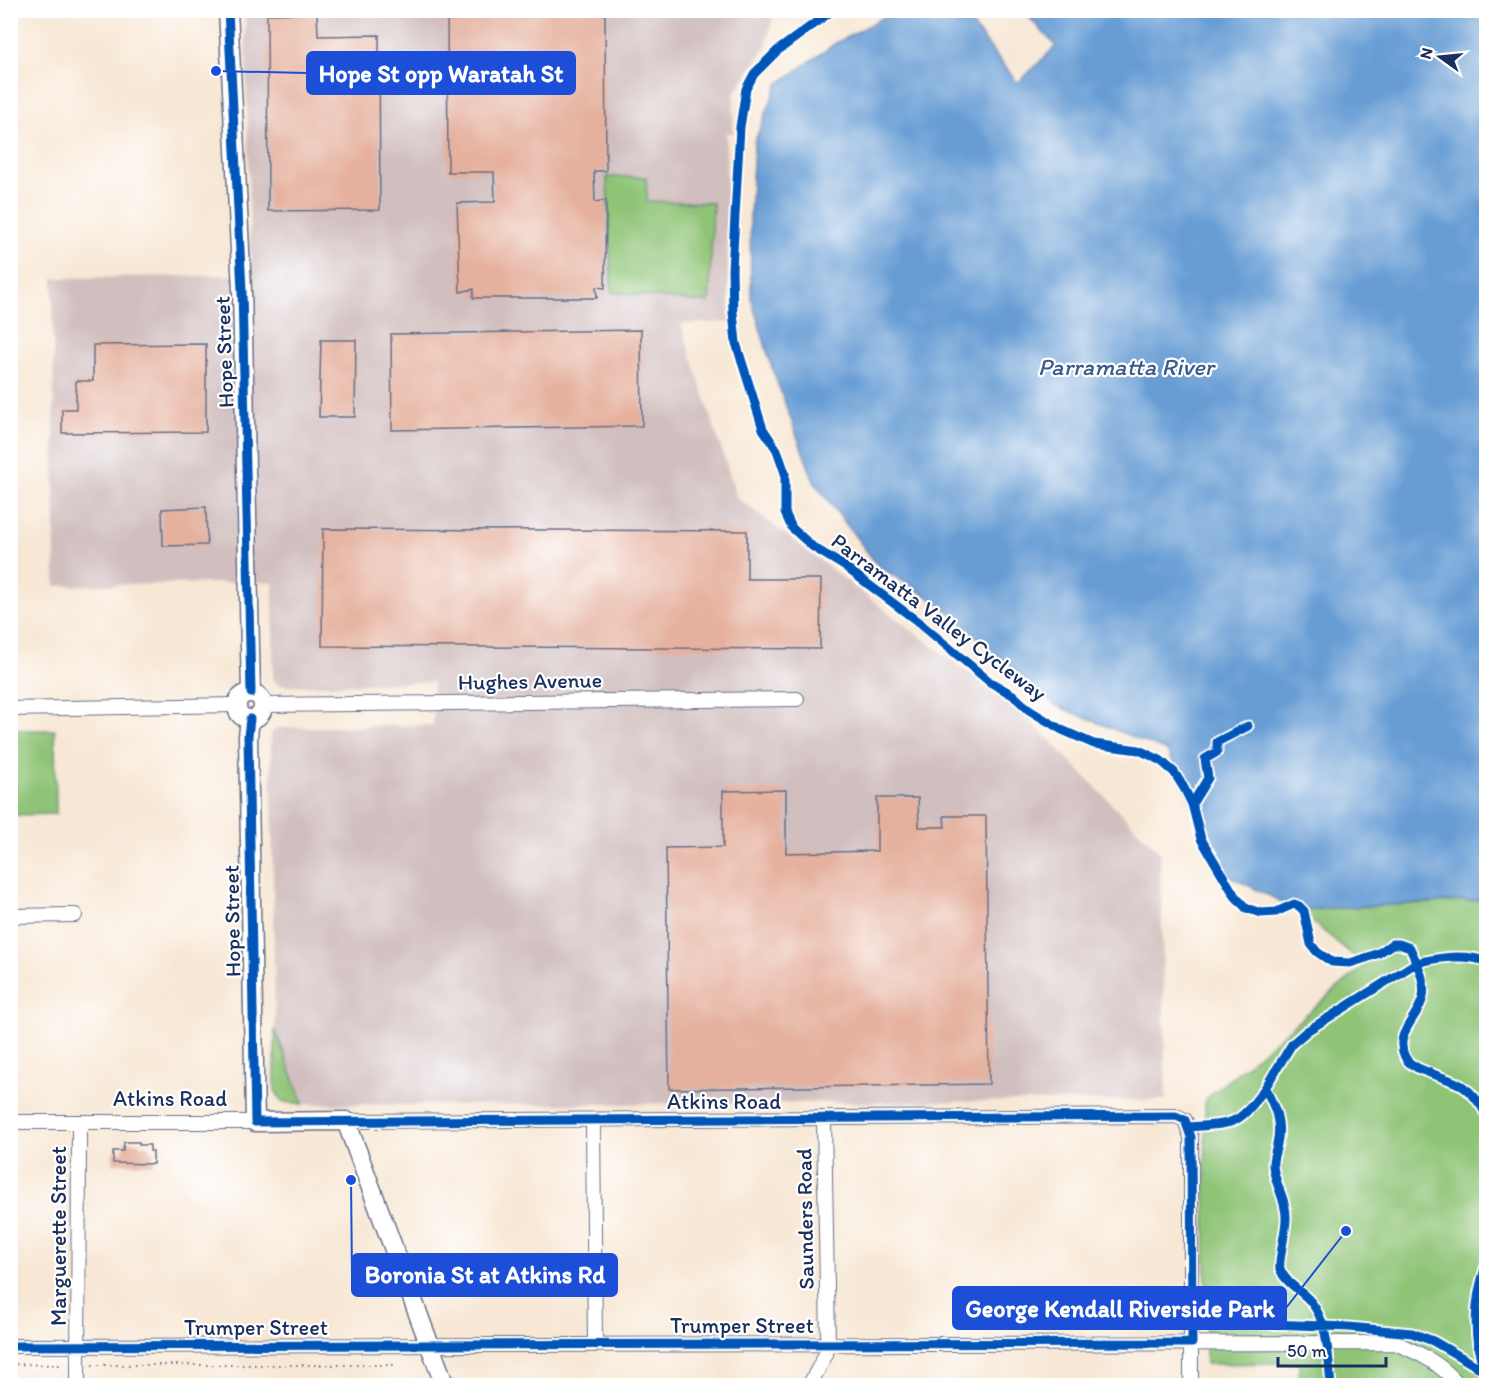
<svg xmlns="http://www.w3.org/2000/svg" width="1497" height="1396" viewBox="0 0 1497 1396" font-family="Itim,sans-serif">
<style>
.industrial{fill:#d1bfbf}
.green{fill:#8fc477;stroke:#557a6a;stroke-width:1.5}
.water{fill:#679dd4;stroke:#416699;stroke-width:1.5}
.building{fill:#e5b09d}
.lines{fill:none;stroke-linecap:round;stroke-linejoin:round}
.street-casing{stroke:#686f87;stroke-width:16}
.secondary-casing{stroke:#686f87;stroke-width:21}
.path{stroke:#686f87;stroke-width:2;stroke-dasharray:1.5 4.5;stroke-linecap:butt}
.street{stroke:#fff;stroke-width:14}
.secondary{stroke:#fff;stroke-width:18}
.cycleway-casing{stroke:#fff;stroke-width:13}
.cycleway{stroke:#0057b8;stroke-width:9}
.labels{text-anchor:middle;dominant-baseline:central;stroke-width:4.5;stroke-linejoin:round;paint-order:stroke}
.street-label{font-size:22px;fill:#1b2f5e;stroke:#fff}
.water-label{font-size:24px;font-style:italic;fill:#395b8d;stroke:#fff}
.leader{fill:none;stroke:#1d4ed8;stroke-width:2}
.callout-dot{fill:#1d4ed8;stroke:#fff;stroke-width:2}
.callout{fill:#1d4ed8;stroke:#1d4ed8;stroke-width:2}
.callout-label{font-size:24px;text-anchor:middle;font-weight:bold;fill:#fff}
</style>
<rect width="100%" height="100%" fill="#fff"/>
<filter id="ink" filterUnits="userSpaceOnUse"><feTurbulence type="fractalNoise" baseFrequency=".0167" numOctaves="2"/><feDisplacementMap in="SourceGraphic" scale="12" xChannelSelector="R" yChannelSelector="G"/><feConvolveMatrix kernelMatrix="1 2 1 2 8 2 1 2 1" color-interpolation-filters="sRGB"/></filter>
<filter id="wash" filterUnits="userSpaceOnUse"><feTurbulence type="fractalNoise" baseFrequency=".008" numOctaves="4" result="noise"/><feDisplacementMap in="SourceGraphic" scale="24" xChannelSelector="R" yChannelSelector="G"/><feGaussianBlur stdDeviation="1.35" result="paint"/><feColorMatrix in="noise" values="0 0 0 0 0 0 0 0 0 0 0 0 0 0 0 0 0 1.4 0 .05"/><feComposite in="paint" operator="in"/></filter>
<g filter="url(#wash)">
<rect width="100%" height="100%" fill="#f7e7d4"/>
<path class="industrial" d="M245 11H774L766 46 734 94 733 133H726L729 322 681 324 737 498 1029 719 1160 853 1166 1100 437 1105 303 1104 275 1030 271 733 277 728 433 725V682L287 686 278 684 273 679V582L55 586 53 278 251 275Z"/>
<path class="green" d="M607 177H646L647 201 713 203 709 303 612 292Z
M11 730H55L56 814 11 815Z
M1481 900 1486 903V1385H1300L1299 1363 1206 1364 1205 1100 1365 965 1298 910Z
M275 1030 303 1104 282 1102 275 1090Z"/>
<path class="water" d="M895 11H915L973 26 1018 83 1056 46 1023 11H1486V903L1481 900 1298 910 1229 876 1167 751 1055 705 938 603 878 566 814 482 772 368 751 298 750 215 754 143 778 84 836 43Z"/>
<g id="blocks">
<path class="building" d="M447 10H605L606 171H594L595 202 606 200 605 288 596 287 597 298H473L474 289 460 292 457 203 495 202 494 172H448Z
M317 13 318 36 379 35 380 210 268 211 267 14Z
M641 330 642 426 392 430 391 334Z
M321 340H356L355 417H319Z
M206 344V432L62 433V409H76V381H93V345Z
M206 507 207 545 163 546 162 509Z
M323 529 747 531V579H821L820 649 322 646Z
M786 790V853L877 851V798H918L919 827H945L944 816H986L989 1084 669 1089 666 848 723 847V791Z
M124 1142H139V1145H150V1151H153V1164L113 1163V1151H123Z"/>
</g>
</g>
<g filter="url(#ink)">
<use href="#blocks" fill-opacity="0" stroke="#686f87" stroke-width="1.5"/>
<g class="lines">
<g class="street-casing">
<path id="street" d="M263 705 797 699
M10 709 237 705
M10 916 75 915
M593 1120 595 1344
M346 1121 1176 1116 1185 1120 1191 1137V1386
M10 1122H255
M10 1346 1395 1343C1422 1354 1440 1363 1460 1386
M78 1386 79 1123
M809 1386 826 1354 828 1344 824 1120"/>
</g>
<g class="secondary-casing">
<path id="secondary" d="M228 10 242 290 251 693
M237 706a13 13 0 1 1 26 0a13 13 0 1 1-26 0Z
M250 719 248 736 255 1122 346 1121 445 1386"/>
</g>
<path class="path" d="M1416 963 1461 961 1486 967
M10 1364 64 1365
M92 1365H398"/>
<use href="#street" class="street"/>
<use href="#secondary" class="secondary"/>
<g class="cycleway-casing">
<path id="cycleway" d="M228 10 242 290 251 693
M833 10 777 51 754 74 746 89 740 127 732 270 733 312 736 343 763 429 777 450 785 473V513L792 528 813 547 844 566 917 621 990 682 1013 695 1029 710 1062 730 1094 744 1139 750 1160 760 1174 772 1184 788 1192 804 1201 839 1235 896 1246 908 1261 913 1276 912 1294 904 1299 906 1304 911 1311 944 1317 952 1332 962 1350 963 1366 958 1379 953 1392 944H1399L1410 948C1417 964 1426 980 1423 997 1418 1019 1393 1033 1405 1057 1412 1072 1448 1076 1462 1086 1473 1093 1480 1103 1486 1114
M1192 804 1208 778 1205 759 1217 752V742L1248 726
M1189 1127C1234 1123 1238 1127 1265 1088
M1192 1321 1349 1327 1412 1333 1433 1341 1485 1371 1486 1376
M10 1346 1192 1343 1191 1137 1185 1120 1176 1116 255 1122 248 736 250 719
M1485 1371C1472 1339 1474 1299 1486 1266
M1331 1386C1328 1358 1329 1324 1311 1302 1301 1290 1286 1284 1280 1269 1278 1262 1286 1231 1286 1219 1287 1201 1275 1185 1273 1166 1272 1159 1276 1151 1277 1144 1282 1122 1275 1107 1265 1088L1292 1044 1307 1031 1416 963C1440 957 1463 954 1486 961"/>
</g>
<use href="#cycleway" class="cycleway"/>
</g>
</g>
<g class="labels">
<g class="street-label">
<text transform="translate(224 352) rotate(-92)">Hope Street</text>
<text transform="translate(939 617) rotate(37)">Parramatta Valley Cycleway</text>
<text transform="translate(530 681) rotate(-1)">Hughes Avenue</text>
<text transform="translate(232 921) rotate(-91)">Hope Street</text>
<text x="170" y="1098">Atkins Road</text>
<text x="724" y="1101">Atkins Road</text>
<text transform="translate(805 1219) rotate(-91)">Saunders Road</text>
<text transform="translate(58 1236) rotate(-90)">Marguerette Street</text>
<text x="742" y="1325">Trumper Street</text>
<text x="256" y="1327">Trumper Street</text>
</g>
<g class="water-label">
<text x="1126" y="366">Parramatta River</text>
</g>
</g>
<path class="leader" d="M216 71L307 73M351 1180L352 1275M1346 1231L1286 1308"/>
<g class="callout-dot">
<circle cx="216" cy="71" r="6"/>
<circle cx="351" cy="1180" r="6"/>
<circle cx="1346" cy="1231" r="6"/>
</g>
<g class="callout">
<rect x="307" y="52" width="268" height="42" rx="6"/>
<rect x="352" y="1254" width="265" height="42" rx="6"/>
<rect x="953" y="1287" width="333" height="42" rx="6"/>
</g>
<g class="callout-label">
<text x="441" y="82">Hope St opp Waratah St</text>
<text x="485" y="1283">Boronia St at Atkins Rd</text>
<text x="1120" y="1317">George Kendall Riverside Park</text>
</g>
<rect width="1497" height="1396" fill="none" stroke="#fff" stroke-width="36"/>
<g transform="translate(1440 57) rotate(285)" stroke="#ffffff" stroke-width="4.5" paint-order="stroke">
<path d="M0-4.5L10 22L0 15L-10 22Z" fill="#1b2f5e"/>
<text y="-9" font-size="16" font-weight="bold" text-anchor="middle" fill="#1b2f5e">N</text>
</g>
<path d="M1278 1357v9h108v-9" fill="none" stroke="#1b2f5e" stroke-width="3"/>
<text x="1287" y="1357" font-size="18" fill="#1b2f5e" stroke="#ffffff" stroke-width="4.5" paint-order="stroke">50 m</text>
</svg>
